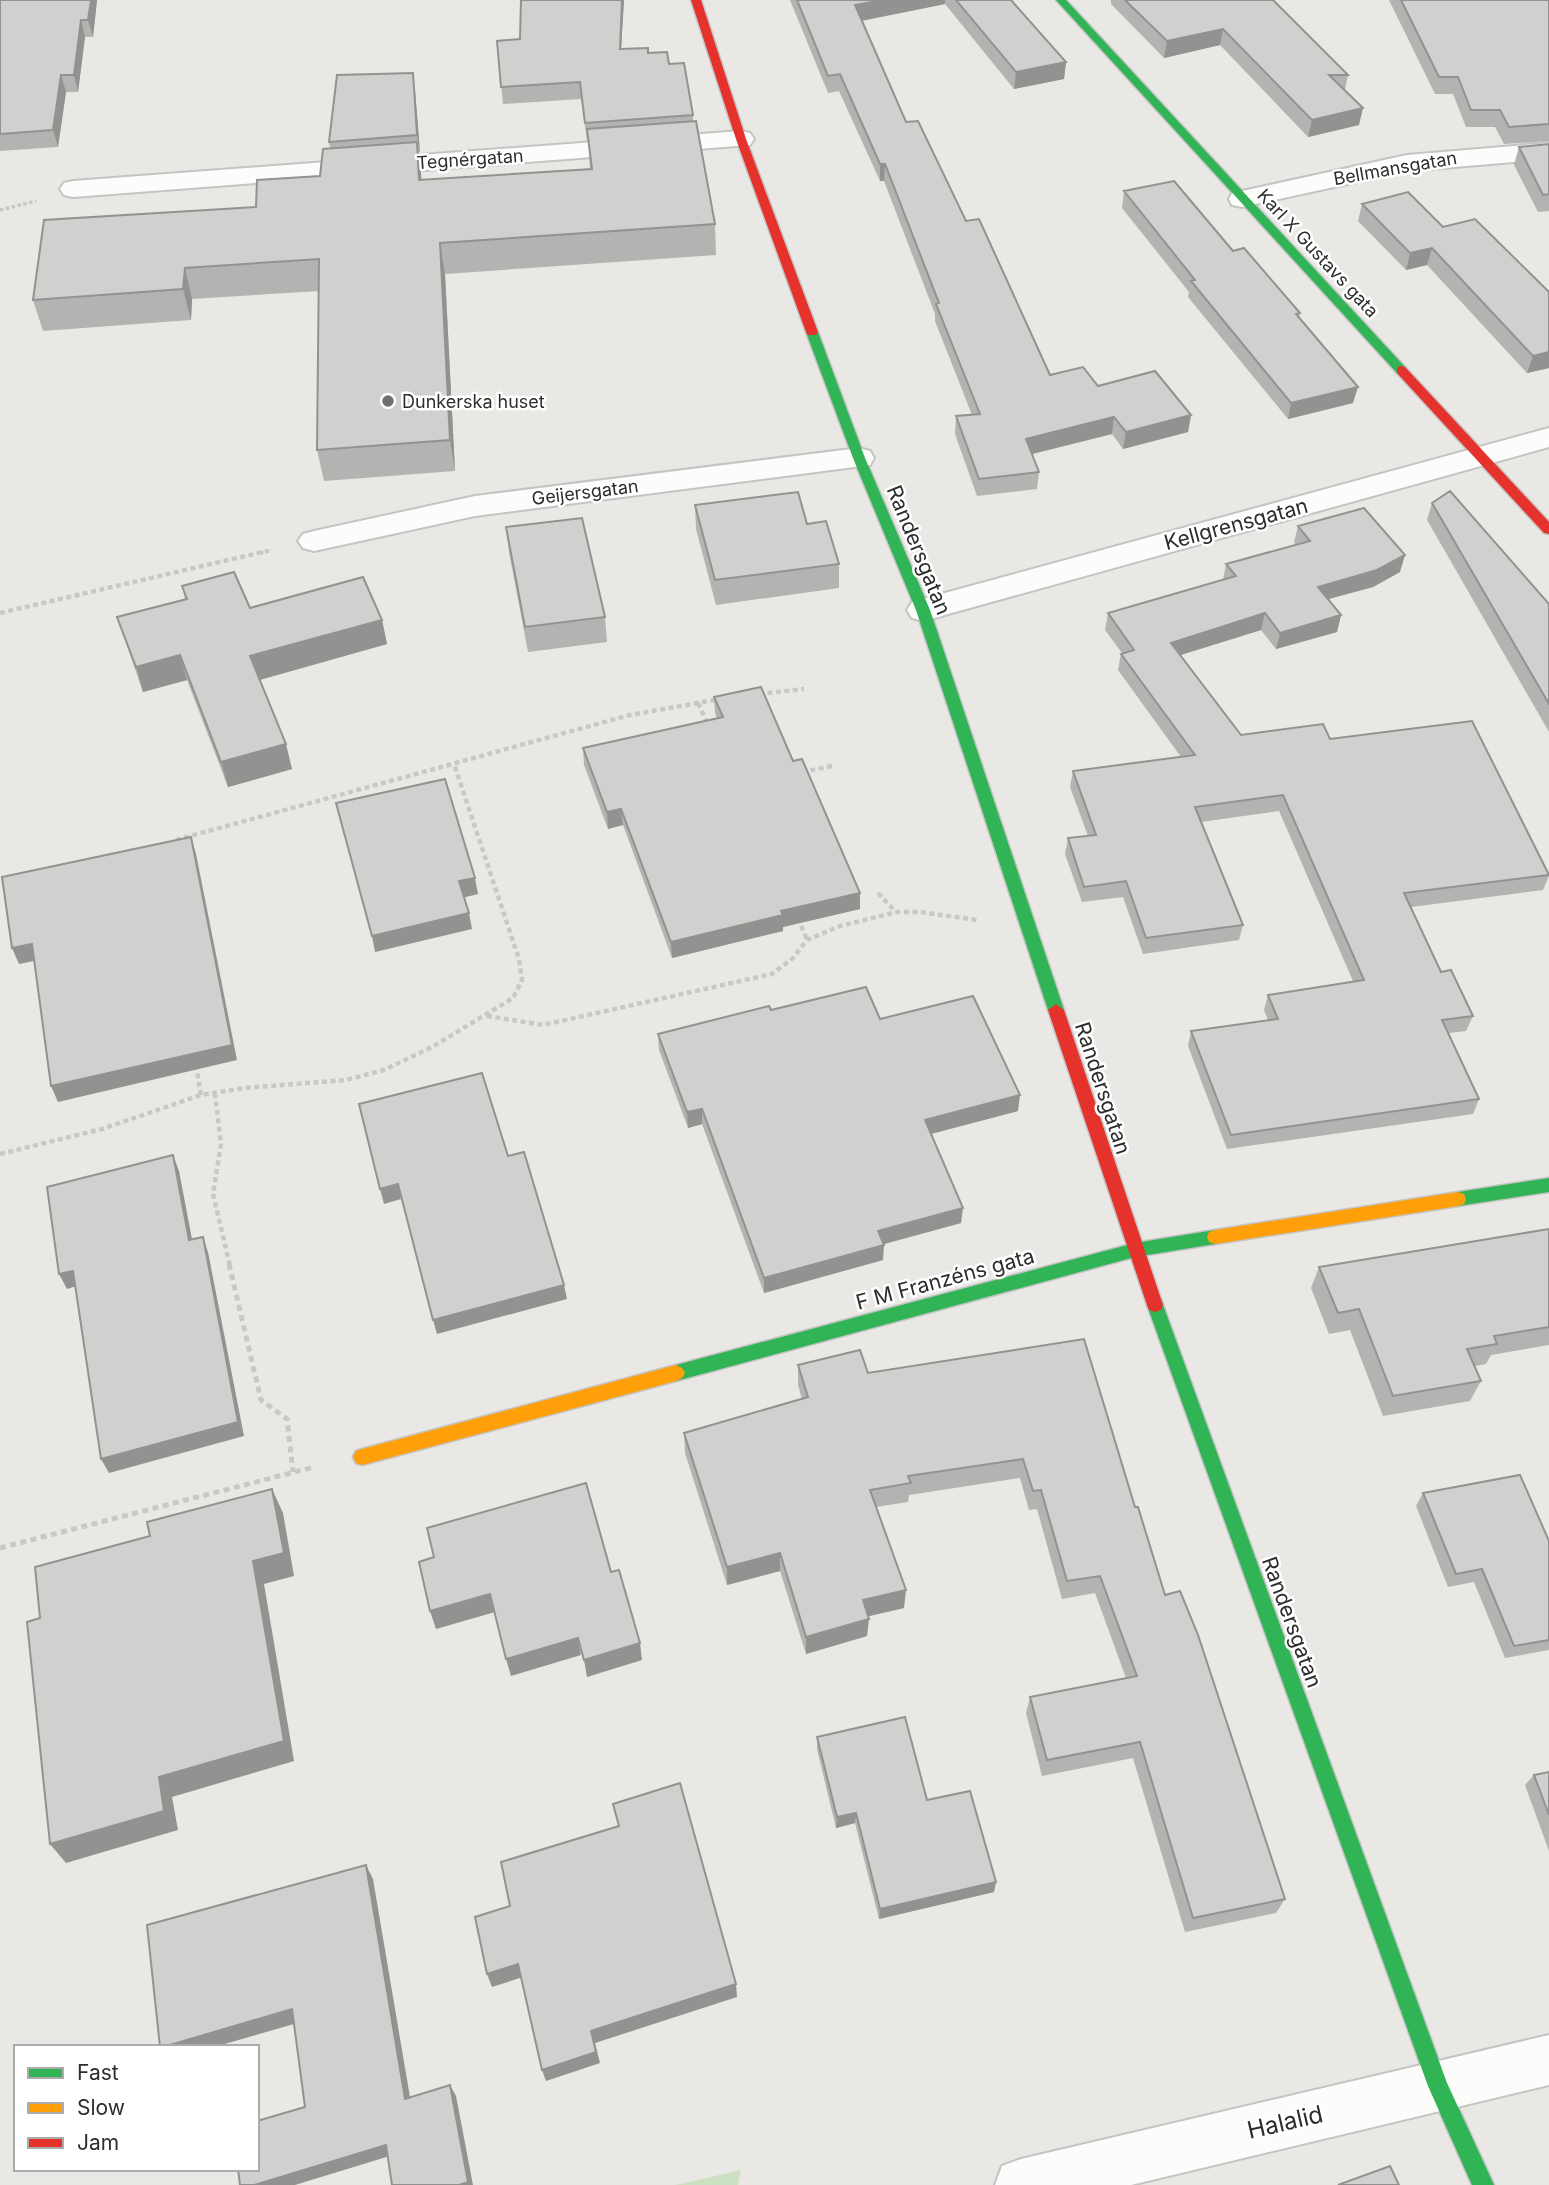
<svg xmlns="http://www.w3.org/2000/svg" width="1549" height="2185" viewBox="0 0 1549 2185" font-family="Inter,sans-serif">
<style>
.green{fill:#cbe1c2}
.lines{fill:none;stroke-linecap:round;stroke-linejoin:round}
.street-casing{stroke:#c4c4c4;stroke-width:4}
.fast-casing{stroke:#c4c4c4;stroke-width:3}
.slow-casing{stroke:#c4c4c4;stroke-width:3}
.jam-casing{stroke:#c4c4c4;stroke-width:3}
.path-far2{stroke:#c8c8c8;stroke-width:3.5;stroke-dasharray:3.5 2.5;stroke-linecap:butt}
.path-far1{stroke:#c8c8c8;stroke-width:4.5;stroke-dasharray:5 3.5;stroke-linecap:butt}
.path{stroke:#c8c8c8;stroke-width:5;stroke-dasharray:6 4.5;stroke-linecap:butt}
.street{fill:#fcfcfb;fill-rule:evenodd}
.fast{fill:#30b455;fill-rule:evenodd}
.slow{fill:#ff9f0a;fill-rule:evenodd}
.jam{fill:#e5322d;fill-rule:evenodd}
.wall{fill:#b5b3b1}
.shaded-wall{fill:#939290}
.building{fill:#d2d0ce;stroke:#939290;stroke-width:2}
.poi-dot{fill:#6f6e6d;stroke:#fff;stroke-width:2.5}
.labels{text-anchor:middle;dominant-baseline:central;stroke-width:5;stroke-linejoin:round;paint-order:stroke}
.far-street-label{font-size:18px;fill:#2d2d2d;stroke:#fff}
.far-poi-label{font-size:18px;fill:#2d2d2d;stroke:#fff;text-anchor:start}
.street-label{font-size:21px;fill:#2d2d2d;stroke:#fff}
.near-street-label{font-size:24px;fill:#2d2d2d;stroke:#fff}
</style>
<rect width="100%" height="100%" fill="#eae8e5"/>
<path class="green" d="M741 2170 738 2185H675L680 2184Z"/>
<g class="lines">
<g class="street-casing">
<path id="street" d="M741 131 750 133 754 139 750 145 73 197 64 195 60 189 64 183 73 181Z
M1549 143V159L1407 171 1242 207 1232 205 1229 199 1232 193 1242 191 1407 155Z
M1549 428V447L923 621 912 618 907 610 912 602Z
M859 448 870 451 874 458 870 465 475 516 314 551 303 548 298 541 303 534 314 531 475 496Z
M1549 2035V2085L1131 2185H995L1002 2166 1021 2159Z"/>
</g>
<g class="fast-casing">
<path id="fast" d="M1056 0H1066L1405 367V373H1397Z
M812 328 818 332 865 458 930 610 1064 1010 1061 1014H1051L1048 1010 916 610 853 458 806 332Z
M1549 1178V1192L1458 1206 1452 1204 1450 1199 1452 1194 1458 1192Z
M1215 1230 1221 1232 1223 1237 1221 1242 1215 1244 1135 1257 676 1381 670 1378 667 1373 670 1368 676 1365 1135 1243Z
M1155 1298 1161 1300 1163 1305 1447 2083 1494 2185H1472L1428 2086 1147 1305 1149 1300Z"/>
</g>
<g class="slow-casing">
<path id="slow" d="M1458 1192 1464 1194 1466 1199 1464 1204 1458 1206 1215 1244 1209 1242 1207 1237 1209 1232 1215 1230Z
M676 1365 682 1368 685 1373 682 1378 676 1381 362 1465 356 1463 353 1457 356 1451 362 1449Z"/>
</g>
<g class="jam-casing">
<path id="jam" d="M691 0H701L746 139 818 332 816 335H808L806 332 736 139Z
M1401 366 1405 367 1549 522V534L1544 533 1397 373V367Z
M1056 1004 1064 1010 1163 1305 1161 1310 1155 1312 1149 1310 1147 1305 1048 1010Z"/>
</g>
<path class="path-far2" d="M0 210 36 201
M260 553 272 550"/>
<path class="path-far1" d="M0 613 267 551
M759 694 804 689
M698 703 709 726
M802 772 832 766
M176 840 630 715 720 699
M878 893 896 912
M798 918 807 940
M487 1016 543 1025 772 974 793 958 807 940 840 926 897 912H920L977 920
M196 1065 201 1095
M215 1093 221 1144 213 1194 230 1266
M0 1154 102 1129 201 1095 244 1088 346 1080 384 1070 432 1047 513 998 522 980 519 959 454 764"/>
<path class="path" d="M229 1264 261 1400 287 1419 293 1472
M0 1548 314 1467"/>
<use href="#street" class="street"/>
<use href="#fast" class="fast"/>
<use href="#slow" class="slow"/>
<use href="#jam" class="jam"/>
</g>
<path class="wall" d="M0 0H97L93 37H85L78 92H66L58 147 0 151Z
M624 0 621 49 648 53 669 64 693 115V121L715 224 716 255 445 274 455 471 324 481 317 450 319 291 192 299 191 320 43 331 33 300 256 207 320 176 330 149 329 142 415 90 420 152 418 153 421 180 590 169 588 140H587L581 99 503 104 497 41 520 39Z
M790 0H1011L1066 62 1064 79 1014 89 945 4 862 21 906 122 966 221 1050 375 1098 386 1191 415 1188 432 1123 449 1112 434 1032 454 1039 472 1037 489 977 496 955 434 956 416 972 415 935 321V314L884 181H880L839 91 828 93Z
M1111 0H1273L1348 75 1345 90 1359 125 1308 137 1220 45 1164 58 1111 4Z
M1389 0H1549V141L1504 144 1495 127H1466L1453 94H1435Z
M1549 144V211L1538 212 1514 165 1519 147Z
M1124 191 1233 251 1300 313 1299 318 1353 403 1288 419 1188 297 1189 292 1122 208Z
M1362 204 1443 227 1549 368 1527 373 1427 265 1406 270 1358 221Z
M1432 503 1549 604V732L1427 520Z
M695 505 807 524 839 564V588L716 605 696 529Z
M1298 526 1400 572 1373 587 1328 599 1341 615 1337 632 1276 649 1261 630 1180 655 1241 735 1330 739 1549 873V876L1543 890 1411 907 1441 972 1473 1016 1466 1031 1449 1033 1479 1099 1473 1114 1227 1149 1188 1046 1191 1031 1268 1020 1264 1010 1268 995 1353 981 1279 811 1201 822 1243 925 1239 940 1143 954 1123 897 1082 902 1065 854 1068 838 1088 836 1070 787 1073 771 1181 757 1118 670 1121 654 1122 653 1105 630 1108 613 1223 580 1226 564 1296 545 1294 542Z
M506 527 605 617 607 642 528 652 509 552Z
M182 586 250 608 382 620 387 644 259 680 292 769 228 787 187 680 143 692 117 617 185 599Z
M714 697 793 761 860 893V909L783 927V931L672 958 623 825 608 829 584 765 583 748 717 718 715 713Z
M771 1010 880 1019 1018 1111 931 1134 961 1223 883 1244V1260L764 1293 702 1124 688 1128 659 1050 658 1034Z
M1549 1229V1345L1491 1355 1486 1364 1475 1366 1481 1381 1470 1401 1383 1416 1350 1330 1329 1334 1311 1288 1319 1267Z
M798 1365 868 1373 1135 1507 1165 1595 1285 1899 1276 1913 1185 1932 1133 1758 1042 1776 1026 1713 1030 1697 1126 1678 1095 1593 1062 1599 1037 1509 1029 1510 1020 1478 909 1495 908 1502 876 1507 904 1608 868 1616 867 1636 806 1654 780 1571 727 1585 685 1453 684 1433 802 1399 798 1385Z
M1423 1493 1549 1541V1650L1505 1658 1474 1582 1448 1587 1416 1506Z
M817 1737 927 1800 994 1892 879 1919 855 1823 836 1828 817 1749Z
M1549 1772V1851L1525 1785 1534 1775Z"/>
<path class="shaded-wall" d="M91 0H97L93 37 88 20Z
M622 0H624L620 66V49Z
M883 0H945V4L855 22V5Z
M81 20 85 37 78 92 74 75Z
M1223 29 1220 45 1164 58 1167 41Z
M1066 62 1064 79 1014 89 1016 72Z
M413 73 415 90 420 152 417 135Z
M61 75 66 92 58 147 53 130Z
M1363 108 1359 125 1308 137 1312 120Z
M417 142 421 173 424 211 419 180Z
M880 164H885L884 181H880Z
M440 243 445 274 455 471 450 440Z
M1432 248 1427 265 1406 270 1410 253Z
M185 268 192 299 191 320 183 289Z
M1549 352V368L1527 373 1533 356Z
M1358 387 1353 403 1288 419 1291 403Z
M1191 415 1188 432 1123 449 1126 432Z
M1114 417 1112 434 1024 456 1026 439Z
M1405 555 1400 572 1373 587 1314 603 1318 587Z
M1265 613 1261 630 1168 659 1171 643Z
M1341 615 1337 632 1276 649 1280 633Z
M382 620 387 644 256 681 250 656Z
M180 655 187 680 143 692 136 667Z
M286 744 292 769 228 787 221 762Z
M621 809 623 825 608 829 607 812Z
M191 837 196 854 237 1060 58 1102 51 1086Z
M475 878 478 894 462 898 459 881Z
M860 893V909L783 927V931L672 958 671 942 781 911Z
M469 913 472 929 375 952 372 936Z
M32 944 39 960 19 964 12 948Z
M1020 1095 1018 1111 923 1136 925 1120Z
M702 1109V1124L688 1128 687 1112Z
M173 1155 179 1171 195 1255 189 1240Z
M398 1184 401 1199 384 1204 380 1189Z
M963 1208 961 1223 877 1246 878 1231Z
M203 1237 208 1252 244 1436 109 1473 101 1459Z
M884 1245 883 1260 764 1293V1278Z
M73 1271 80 1285 67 1289 59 1274Z
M564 1285 567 1299 437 1334 433 1320Z
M272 1489 283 1513 294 1576 264 1584 294 1761 172 1797 178 1830 66 1863 50 1844 159 1777 253 1561Z
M780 1553V1571L727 1585V1567Z
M906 1590 904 1608 861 1618 863 1600Z
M490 1594 495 1612 436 1629 430 1611Z
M869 1619 867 1636 806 1654V1637Z
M578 1638 581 1655 511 1676 506 1659Z
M640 1643 642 1660 587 1677 584 1660Z
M856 1813 855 1823 836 1828 837 1817Z
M366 1865 373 1879 412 2109 405 2099Z
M996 1882 994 1892 879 1919 880 1909Z
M518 1964 523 1977 492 1987 487 1974Z
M736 1984 737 1997 595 2043 600 2063 546 2081 542 2070 591 2031Z
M292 2009 301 2022 214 2047H163Z
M450 2085 456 2096 473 2185H459Z
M386 2145 393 2155 295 2185H254Z"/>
<path class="building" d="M0 0H91L88 20H81L74 75H61L53 130 0 134Z
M521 0H622L620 49 648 48V53L667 52 669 64 684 63 693 115 585 123 580 82 501 87 497 41 520 39Z
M797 0H883L855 5 906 122 918 121 966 221 979 219 1050 375 1083 367 1098 386 1155 371 1191 415 1126 432 1114 417 1026 439 1039 472 979 479 956 416 980 414 936 304 939 303 885 164H880L840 74 828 76Z
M956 0H1011L1066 62 1016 72Z
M1125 0H1273L1348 75H1329L1363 108 1312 120 1223 29 1167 41Z
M1401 0H1549V124L1509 127 1500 110H1471L1458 77H1439Z
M413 73 417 135 329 142 337 75Z
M696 121 715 224 440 243 450 440 317 450 319 259 185 268 183 289 33 300 44 220 256 207 257 180 320 176 323 149 417 142 419 180 592 169 587 129Z
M1549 144V194L1543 195 1519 147Z
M1174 181 1233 251 1244 248 1300 313 1296 314 1358 387 1291 403 1191 281 1195 280 1124 191Z
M1408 192 1443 227 1475 219 1549 292V352L1533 356 1432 248 1410 253 1362 204Z
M1450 491 1549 604V704L1432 503Z
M798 492 807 524 826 521 839 564 715 580 695 505Z
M1364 508 1405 555 1377 570 1318 587 1341 615 1280 633 1265 613 1171 643 1241 735 1323 724 1330 739 1472 721 1549 875 1404 893 1441 972 1451 970 1473 1016 1442 1020 1479 1099 1231 1135 1191 1031 1278 1019 1268 995 1364 980 1283 795 1195 807 1243 925 1146 938 1126 881 1084 887 1068 838 1096 835 1073 771 1195 755 1121 654 1134 650 1108 613 1236 576 1226 564 1310 541 1298 526Z
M582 518 605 617 525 627 506 527Z
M234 572 250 608 363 577 382 620 250 656 286 744 221 762 180 655 136 667 117 617 187 599 182 586Z
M761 687 793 761 802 759 860 893 781 911 783 915 671 942 621 809 607 812 583 748 723 717 714 697Z
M445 779 475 878 459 881 469 913 372 936 336 803Z
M191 837 232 1045 51 1086 32 944 12 948 2 877Z
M866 987 880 1019 973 996 1020 1095 925 1120 963 1208 878 1231 884 1245 764 1278 702 1109 687 1112 658 1034 769 1006 771 1010Z
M482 1073 508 1156 524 1152 564 1285 433 1320 398 1184 380 1189 359 1104Z
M173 1155 189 1240 203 1237 238 1422 101 1459 73 1271 59 1274 47 1187Z
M1549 1229V1327L1494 1336 1497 1344 1467 1349 1481 1381 1393 1396 1359 1309 1338 1313 1319 1267Z
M1084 1339 1135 1507H1138L1165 1595 1180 1591 1198 1635 1285 1899 1193 1918 1140 1742 1047 1760 1030 1697 1137 1676 1100 1576 1067 1581 1041 1490 1033 1491 1023 1459 908 1476 911 1483 870 1490 906 1590 863 1600 869 1619 806 1637 780 1553 727 1567 684 1433 808 1397 798 1365 860 1350 868 1373Z
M1520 1475 1549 1541V1640L1514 1646 1482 1569 1456 1574 1423 1493Z
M586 1483 611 1572 619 1570 640 1643 584 1660 578 1638 506 1659 490 1594 430 1611 419 1562 434 1557 427 1528Z
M272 1489 284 1553 253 1561 284 1741 159 1777 164 1811 50 1844 27 1622 40 1618 35 1567 150 1536 147 1522Z
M905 1717 927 1800 970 1791 996 1882 880 1909 856 1813 837 1817 817 1737Z
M1549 1772V1815L1534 1775Z
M680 1783 736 1984 591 2031 596 2052 542 2070 518 1964 487 1974 475 1917 510 1906 501 1862 619 1826 613 1804Z
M366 1865 405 2099 450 2085 468 2182 459 2185H392L386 2145 254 2185H240L238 2169H257V2121L305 2107 292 2009 163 2047H160L147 1925Z
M1390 2166 1399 2185H1338Z"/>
<circle class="poi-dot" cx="388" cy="401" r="7"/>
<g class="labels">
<g class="far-street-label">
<text transform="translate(470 159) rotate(-4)">Tegnérgatan</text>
<text transform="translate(1395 168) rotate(-10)">Bellmansgatan</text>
<text transform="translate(1318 253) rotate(47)">Karl X Gustavs gata</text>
<text transform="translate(585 492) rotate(-7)">Geijersgatan</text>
</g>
<g class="far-poi-label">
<text x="402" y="401">Dunkerska huset</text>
</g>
<g class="street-label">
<text transform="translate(1236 524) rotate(-15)">Kellgrensgatan</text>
<text transform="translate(919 550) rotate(68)">Randersgatan</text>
<text transform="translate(1103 1088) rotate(72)">Randersgatan</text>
<text transform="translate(945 1279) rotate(-15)">F M Franzéns gata</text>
<text transform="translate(1292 1622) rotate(70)">Randersgatan</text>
</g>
<g class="near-street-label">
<text transform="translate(1285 2122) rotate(-13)">Halalid</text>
</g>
</g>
<rect x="14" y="2045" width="245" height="126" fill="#ffffff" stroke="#ababab" stroke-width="2"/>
<rect x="28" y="2068" width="35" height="10" fill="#30b455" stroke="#ababab" stroke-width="2"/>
<text x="77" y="2080" font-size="21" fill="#2d2d2d">Fast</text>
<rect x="28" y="2103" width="35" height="10" fill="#ff9f0a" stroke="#ababab" stroke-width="2"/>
<text x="77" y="2115" font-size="21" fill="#2d2d2d">Slow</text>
<rect x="28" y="2138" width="35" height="10" fill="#e5322d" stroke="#ababab" stroke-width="2"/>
<text x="77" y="2150" font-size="21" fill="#2d2d2d">Jam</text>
</svg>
